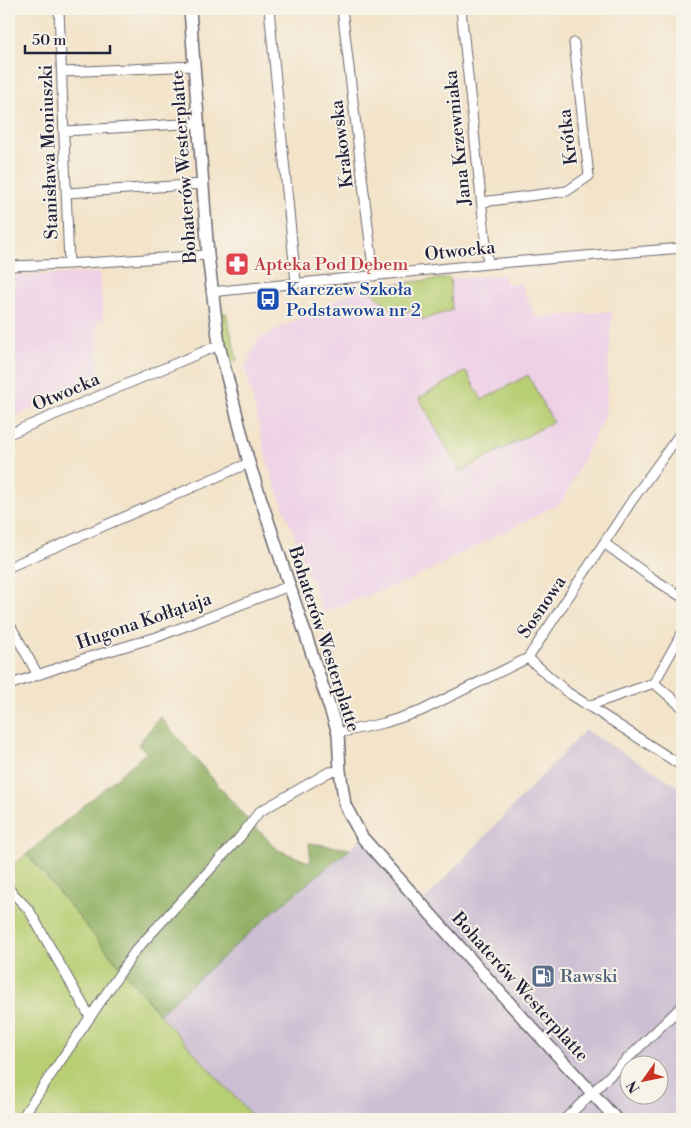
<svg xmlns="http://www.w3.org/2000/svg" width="691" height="1128" viewBox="0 0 691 1128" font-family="'Libre Bodoni',serif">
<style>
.built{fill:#eed0e7}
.industrial{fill:#ccbed3;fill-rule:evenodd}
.green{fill:#b8ce73;stroke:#6d7857}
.forest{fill:#92b165;stroke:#5a6a50}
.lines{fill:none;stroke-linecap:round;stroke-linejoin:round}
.minor-casing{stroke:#6b666d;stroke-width:11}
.tertiary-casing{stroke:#6b666d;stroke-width:14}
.minor{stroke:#fff;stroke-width:9}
.tertiary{stroke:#fff;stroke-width:11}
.labels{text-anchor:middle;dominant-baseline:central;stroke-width:4;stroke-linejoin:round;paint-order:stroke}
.street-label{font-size:18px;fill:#22223b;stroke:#f7f3e8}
.health-label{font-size:18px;fill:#be3a42;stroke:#f7f3e8;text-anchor:start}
.transit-label{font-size:18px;fill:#164399;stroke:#f7f3e8;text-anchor:start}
.service-label{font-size:18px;fill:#4e5e75;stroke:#f7f3e8;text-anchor:start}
</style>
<rect width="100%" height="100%" fill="#f7f3e8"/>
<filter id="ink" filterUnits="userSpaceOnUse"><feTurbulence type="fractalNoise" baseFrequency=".02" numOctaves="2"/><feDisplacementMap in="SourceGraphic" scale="10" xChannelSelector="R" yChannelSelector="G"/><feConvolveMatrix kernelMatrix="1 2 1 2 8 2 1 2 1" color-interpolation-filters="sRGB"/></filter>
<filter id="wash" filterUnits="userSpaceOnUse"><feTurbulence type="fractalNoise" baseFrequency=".0096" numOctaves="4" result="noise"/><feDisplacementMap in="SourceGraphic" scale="20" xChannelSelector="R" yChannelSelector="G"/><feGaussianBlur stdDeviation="1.12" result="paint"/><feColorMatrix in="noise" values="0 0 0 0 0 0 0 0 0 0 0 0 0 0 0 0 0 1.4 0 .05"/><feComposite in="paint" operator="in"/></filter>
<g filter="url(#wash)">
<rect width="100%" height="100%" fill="#f3e3c9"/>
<path class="built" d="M99 273 104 321 97 320 99 380 9 419V276Z
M504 275 505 284H521L536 318 612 311 605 415 562 502 412 579 323 612 269 468 245 368 258 339 356 290 372 284Z"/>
<path class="industrial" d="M585 730 682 788V1119H255L159 1014 276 909 350 849 362 837 421 904ZM628 1066H658V1096H628Z"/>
<path class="green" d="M450 278 452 310 423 320 415 308 399 315 365 287Z
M226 313 237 360 230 362 218 314Z
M466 371 482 400 528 375 553 422 460 472 419 398Z
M27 854 159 1014 255 1119H9V868Z"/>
<path class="forest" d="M160 717 240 811 278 850 311 863 309 843 350 849 276 909 159 1014 27 854 147 752 138 745Z"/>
</g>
<g filter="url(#ink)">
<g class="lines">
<g class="minor-casing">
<path id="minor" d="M59 9 69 264
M269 9 296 282
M342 9 374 276
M461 9 488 264
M63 72 194 66
M64 131 198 123
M67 193 203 184
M482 202 567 191 589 176 574 43
M9 266 69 264 208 255
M211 292 488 264 682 248
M9 434 219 345
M604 543 649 576 682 597
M9 567 249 463
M9 623 38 675
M528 658 567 692 682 766
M654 683 682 707
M9 685 86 658 157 637 289 586
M588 706 654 683 682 633
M338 733 384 723 421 711 528 658 633 499 682 431
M9 889 29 910 90 1017
M21 1119 135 951 240 837 259 812 329 772 340 771
M565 1119 682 1006"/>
</g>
<g class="tertiary-casing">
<path id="tertiary" d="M190 9 208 255 219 345 249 463 338 733 340 771 345 805 362 837 513 1007 616 1119"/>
</g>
<use href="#minor" class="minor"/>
<use href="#tertiary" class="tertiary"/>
</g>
</g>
<defs>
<g id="pharmacy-square" transform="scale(1.25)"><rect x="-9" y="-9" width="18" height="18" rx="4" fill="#e0444e" stroke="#f7f3e8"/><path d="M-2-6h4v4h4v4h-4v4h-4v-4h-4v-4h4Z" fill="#fff"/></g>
<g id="bus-square" transform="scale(1.25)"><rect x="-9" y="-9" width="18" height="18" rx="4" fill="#1a4fb4" stroke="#f7f3e8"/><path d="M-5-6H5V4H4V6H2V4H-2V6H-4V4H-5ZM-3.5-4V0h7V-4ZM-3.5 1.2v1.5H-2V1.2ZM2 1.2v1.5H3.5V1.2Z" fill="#fff"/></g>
<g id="fuel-square" transform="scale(1.25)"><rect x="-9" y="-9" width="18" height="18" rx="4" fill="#5c6f8a" stroke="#f7f3e8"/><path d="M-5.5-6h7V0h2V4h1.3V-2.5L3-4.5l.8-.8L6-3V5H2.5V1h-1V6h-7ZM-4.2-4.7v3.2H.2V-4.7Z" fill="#fff"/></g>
</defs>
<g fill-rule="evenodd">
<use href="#pharmacy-square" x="237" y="264"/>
<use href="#bus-square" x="268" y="299"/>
<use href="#fuel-square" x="543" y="976"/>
</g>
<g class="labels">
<g class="street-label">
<text transform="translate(568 137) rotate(-97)">Krótka</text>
<text transform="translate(458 138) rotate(-96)">Jana Krzewniaka</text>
<text transform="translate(342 144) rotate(-97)">Krakowska</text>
<text transform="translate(49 152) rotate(-92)">Stanisława Moniuszki</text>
<text transform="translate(184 167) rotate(-94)">Bohaterów Westerplatte</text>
<text transform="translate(460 251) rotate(-6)">Otwocka</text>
<text transform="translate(66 392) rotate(-23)">Otwocka</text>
<text transform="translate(542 607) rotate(-56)">Sosnowa</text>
<text transform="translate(144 621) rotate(-19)">Hugona Kołłątaja</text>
<text transform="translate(324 639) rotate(72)">Bohaterów Westerplatte</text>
<text transform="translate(520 987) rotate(48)">Bohaterów Westerplatte</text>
</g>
<g class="health-label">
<text x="254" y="264">Apteka Pod Dębem</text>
</g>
<g class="transit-label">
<text x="286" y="289">Karczew Szkoła<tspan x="286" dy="21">Podstawowa nr 2</tspan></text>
</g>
<g class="service-label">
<text x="560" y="976">Rawski</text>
</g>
</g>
<rect width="691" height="1128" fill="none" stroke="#f7f3e8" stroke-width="30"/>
<g transform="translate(644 1080) rotate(237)"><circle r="24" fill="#f7f3e8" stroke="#a29fa3"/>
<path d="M0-4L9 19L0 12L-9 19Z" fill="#c8321e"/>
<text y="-8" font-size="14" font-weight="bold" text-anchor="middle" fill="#22223b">N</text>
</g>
<path d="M25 45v8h85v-8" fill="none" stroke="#22223b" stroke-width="2.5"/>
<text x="32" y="45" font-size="15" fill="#22223b" stroke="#f7f3e8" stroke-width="4" paint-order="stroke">50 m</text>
</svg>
